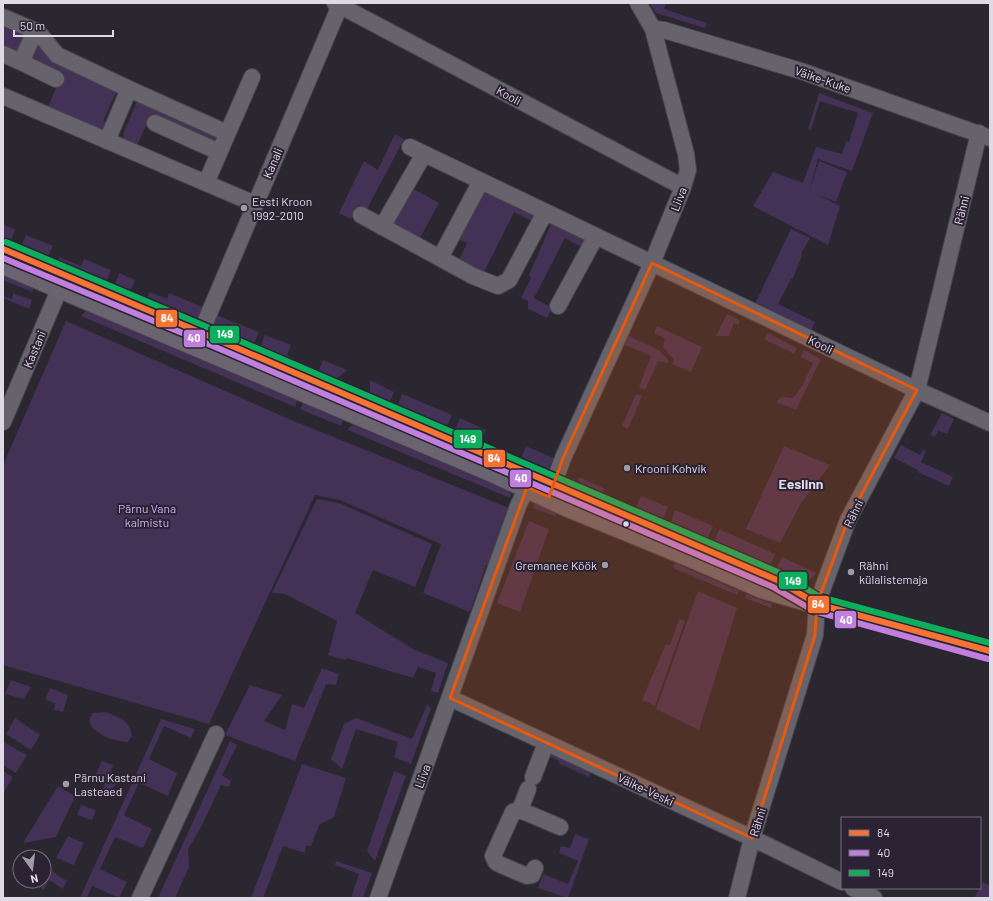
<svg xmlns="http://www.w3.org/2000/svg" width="993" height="901" viewBox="0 0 993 901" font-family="Barlow,sans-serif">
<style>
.green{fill:#433156}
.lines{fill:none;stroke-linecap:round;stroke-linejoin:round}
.minor-casing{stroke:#48454d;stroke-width:18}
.major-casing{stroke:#48454d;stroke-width:22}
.minor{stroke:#67636c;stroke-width:16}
.major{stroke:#6a6470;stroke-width:20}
.bus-1-casing{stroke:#2b2334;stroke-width:9}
.bus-2-casing{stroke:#2b2334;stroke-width:9}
.bus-3-casing{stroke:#2b2334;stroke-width:9}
.bus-1{stroke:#f57335;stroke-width:6}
.bus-2{stroke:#c07fdc;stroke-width:6}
.bus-3{stroke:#0daf5c;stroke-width:6}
.marked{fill:#e8590c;fill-opacity:0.2;stroke:#e8590c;stroke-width:3;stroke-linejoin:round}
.poi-dot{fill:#a09ba6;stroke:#2b2334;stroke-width:1.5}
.bus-dot{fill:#dfdae5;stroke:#2b2334;stroke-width:1.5}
.labels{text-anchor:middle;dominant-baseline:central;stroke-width:4;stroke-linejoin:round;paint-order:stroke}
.street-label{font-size:12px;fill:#dfdae5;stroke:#2b2334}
.poi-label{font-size:12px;fill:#dfdae5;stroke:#2b2334;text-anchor:start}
.park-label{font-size:12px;fill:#cfaff4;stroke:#2b2334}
.quarter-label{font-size:14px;font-weight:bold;fill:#dfdae5;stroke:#2b2334}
.line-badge{stroke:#2b2334;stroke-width:1.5}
.badge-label{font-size:11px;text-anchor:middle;font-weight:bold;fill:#fff}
</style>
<rect width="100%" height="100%" fill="#2b2730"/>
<path class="green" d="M649 3H666L664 9 707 23 705 28 656 13Z
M3 23 28 33 20 53 3 49Z
M38 37 119 86 103 121 107 124 104 131 48 107 61 76 31 61 29 54Z
M819 93 873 113 852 171 818 159 809 191 819 161 847 172 836 202 816 194 840 206 828 245 753 206 773 172 803 183 816 147 842 154 846 141 849 142 858 113 820 101 811 130 808 129Z
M137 101 220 138 217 144 151 115 137 145 124 140 123 134Z
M395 134 404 139 367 209 359 205 351 219 339 213 364 161 378 170Z
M410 187 439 203 420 238 438 248 435 253 394 230 391 222Z
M484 188 536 214 532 221 514 212 484 272 504 280 457 264 467 243 456 238Z
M552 222 585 239 581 247 565 238 534 298 549 306 555 296 558 298 547 318 528 309V301L521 298 531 278 529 275Z
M3 224 15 230 10 243 3 240Z
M791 229 810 238 801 254 802 256 793 278 791 279 778 304 815 322 811 331 754 306Z
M26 235 53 246 47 259 21 247Z
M59 257 81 266 84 259 111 270 106 283 57 263Z
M3 273 34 287 32 292 3 280Z
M119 273 135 280 129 294 114 287Z
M150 292 167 299 169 293 207 309 202 320 195 321 140 299V294L147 297Z
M13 293 32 300 29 309 3 298V296L12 299Z
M86 310 297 401 295 407 81 316Z
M727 314 740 320 738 325 734 323 729 336H716Z
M216 315 259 332 253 346 215 329 214 322Z
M66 321 289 419 509 508 490 566 486 565 470 612 423 593 441 544 340 500 315 495 209 724 3 665V465Z
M657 326 702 347 691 372 672 364 674 360 663 347 665 338 654 333Z
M768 333 797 348 794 354 764 339Z
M265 335 291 345 287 355 294 359 292 363 259 349Z
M629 336 659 350 669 361 668 363 658 361 645 390 639 387 651 356 625 345Z
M804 350 821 359 796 410 776 402 781 397 793 398 802 386 813 363 801 357Z
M323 360 347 370 334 381 301 368 303 363 319 370Z
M370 380 394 392 389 404 370 397Z
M402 394 452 415 446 429 397 408Z
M636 394 642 396 628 429 622 426Z
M303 403 341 418 343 422 341 426 300 409Z
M942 413 954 419 947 434 938 431 935 437 930 435Z
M460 418 486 430 480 443 454 433Z
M353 425 504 488 511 494 510 498 348 430 349 427Z
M901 445 920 455 923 450 926 451 921 462 953 477 949 486 917 472 918 470 894 458Z
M526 446 558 460 553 470 548 471 520 460Z
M784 446 830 465 801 503 780 543 746 529Z
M579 477 605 489 602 496 576 486Z
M641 496 668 507 662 522 635 511Z
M317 499 339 503 432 544 415 587 373 570 355 613 413 649 448 663 438 693 431 691 436 673 418 667 413 678 347 658 345 660 328 655 337 621 285 594 272 593Z
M537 503 557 512 555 516 533 508 535 504Z
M675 510 713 526 707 540 670 525Z
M529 521 549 529 520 612 497 603Z
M719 529 775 554 769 568 714 544Z
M782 557 816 573C806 589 788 576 775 571Z
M675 563 739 591 737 595 673 568Z
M698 591 737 608 699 730 656 709Z
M746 594 772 604 771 608 745 598Z
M679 619 685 621 655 706 642 700 666 644 670 645Z
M322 668 339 674 336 685 326 684 295 761 225 735 250 685 282 695 264 721 285 730 292 704 304 708Z
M11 680 31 687 24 699 5 694Z
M50 688 68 695 63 712 54 710 55 704 45 699Z
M427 705 431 708 411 764 394 757 398 742 356 729 342 769 331 759 344 724 356 718 412 739Z
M106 712C120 718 130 720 132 736L128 742C117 742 102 737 94 729 91 727 90 723 89 720L93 713Z
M15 718 40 735 31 750 6 734Z
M161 719 195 729 191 738 164 726 149 759 177 773 168 796 139 783 124 815 152 829 143 848 115 837 100 869 127 882 119 898 92 886 87 898H80Z
M230 741 237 745 222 775 231 781 229 787 221 785 200 829 188 849 189 867 175 898H158Z
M3 742 27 755 16 773 3 765Z
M550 753 591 772 589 777 558 763 559 761 549 756Z
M102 761 113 765 108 779 116 783 110 795 102 792 105 783 94 778Z
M302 764 346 778 334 817 319 825 311 846H306L305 853 283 846 263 898H251Z
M3 771 13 777 3 794Z
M394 771 406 776 375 861 367 851Z
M58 786 75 796 56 837 23 843Z
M81 805 96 810 92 820 77 815Z
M575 834 589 839 568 898 538 888 543 874 568 884 578 861 559 853 561 846 570 848Z
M68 836 84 843 74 865 56 858Z
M336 861 372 873 363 898H351L359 874 335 865Z
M50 870 67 881 63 889 49 880 44 890 29 881H44V878H45Z
M983 882 990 886V898H974Z"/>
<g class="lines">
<g class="minor-casing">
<path id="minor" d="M335 3 683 187
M3 17 38 32 57 55 129 89 107 141
M653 29 664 30 801 71 990 138
M35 31 21 62 56 79
M3 54 21 62
M129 89 227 133
M3 96 255 204
M155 123 219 152
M410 147 917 390 990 423
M206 183 252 77
M361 215 473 276 498 286 509 280 542 218 549 214
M382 227 424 154
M440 258 481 181
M558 306 596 236
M196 344 341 3
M3 422 64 278
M549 496 563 458 652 263 683 187 688 170 686 154 653 29 638 3
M450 698 752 838 842 882
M533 777 546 743
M528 789 520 810 560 827
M520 810 513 812 493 856 496 862 499 864 527 876 532 875 535 868
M853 888 874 898
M140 898 216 734
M378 898 518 506 527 487 535 480
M737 898 752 838 815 635 817 604 848 520 917 390 979 133"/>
</g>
<g class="major-casing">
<path id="major" d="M3 264 490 471 566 506 693 558 762 588 817 604 990 651
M57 273 202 333 407 421
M506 464 680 539"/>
</g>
<use href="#minor" class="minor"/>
<use href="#major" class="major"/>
<g class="bus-1-casing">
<path id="bus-1" d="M3 249 202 333 777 580 817 604 990 651"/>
</g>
<g class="bus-2-casing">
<path id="bus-2" d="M3 258 199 340 773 587 814 611 988 659"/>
</g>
<g class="bus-3-casing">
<path id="bus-3" d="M6 242 205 326 780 573 820 597 990 643"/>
</g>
<use href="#bus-1" class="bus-1"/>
<use href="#bus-2" class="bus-2"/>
<use href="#bus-3" class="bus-3"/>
</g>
<path class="marked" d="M652 263 917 390 848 520 817 604 815 635 752 838 450 698 527 487 549 497 563 458Z"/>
<g class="poi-dot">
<circle cx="244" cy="208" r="4"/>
<circle cx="627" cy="468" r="4"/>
<circle cx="605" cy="565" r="4"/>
<circle cx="851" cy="572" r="4"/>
<circle cx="66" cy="784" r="4"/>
</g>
<circle class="bus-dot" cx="626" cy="524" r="3.5"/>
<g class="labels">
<g class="street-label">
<text transform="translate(823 79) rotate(19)">Väike-Kuke</text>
<text transform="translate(509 95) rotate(28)">Kooli</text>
<text transform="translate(272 163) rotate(-67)">Kanali</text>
<text transform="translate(678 199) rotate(-69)">Liiva</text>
<text transform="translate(961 210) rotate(-76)">Rähni</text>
<text transform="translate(821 344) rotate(26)">Kooli</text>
<text transform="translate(34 349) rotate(-67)">Kastani</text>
<text transform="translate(853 513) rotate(-64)">Rähni</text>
<text transform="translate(422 776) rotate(-70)">Liiva</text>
<text transform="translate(646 789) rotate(25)">Väike-Veski</text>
<text transform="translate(757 822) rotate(-73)">Rähni</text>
</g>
<g class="poi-label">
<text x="252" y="201">Eesti Kroon<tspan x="252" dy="14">1992-2010</tspan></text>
<text x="635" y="468">Krooni Kohvik</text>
<text x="597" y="565" text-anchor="end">Gremanee Köök</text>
<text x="859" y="565">Rähni<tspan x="859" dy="14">külalistemaja</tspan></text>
<text x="74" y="777">Pärnu Kastani<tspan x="74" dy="14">Lasteaed</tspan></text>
</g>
<g class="park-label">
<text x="147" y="508">Pärnu Vana<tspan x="147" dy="14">kalmistu</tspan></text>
</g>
<g class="quarter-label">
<text x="801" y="483">Eeslinn</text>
</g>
</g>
<g class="line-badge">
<rect x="155" y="309" width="23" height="19" rx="4" fill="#f57335"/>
<rect x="209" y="325" width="31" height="19" rx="4" fill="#0daf5c"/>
<rect x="183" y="329" width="23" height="19" rx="4" fill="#c07fdc"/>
<rect x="453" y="429" width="30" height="20" rx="4" fill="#0daf5c"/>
<rect x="483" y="449" width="23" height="19" rx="4" fill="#f57335"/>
<rect x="509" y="469" width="23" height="19" rx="4" fill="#c07fdc"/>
<rect x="778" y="571" width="30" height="19" rx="4" fill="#0daf5c"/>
<rect x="807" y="595" width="23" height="19" rx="4" fill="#f57335"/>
<rect x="834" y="610" width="23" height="19" rx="4" fill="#c07fdc"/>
</g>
<g class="badge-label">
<text x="167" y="322">84</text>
<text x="225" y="338">149</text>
<text x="194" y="342">40</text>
<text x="468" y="443">149</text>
<text x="494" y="462">84</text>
<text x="521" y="482">40</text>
<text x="793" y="585">149</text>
<text x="818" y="608">84</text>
<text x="846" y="624">40</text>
</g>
<rect width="993" height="901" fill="none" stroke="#dfdae5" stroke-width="8"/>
<rect x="841" y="817" width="140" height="72" fill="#2b2334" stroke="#736c7b"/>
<rect x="849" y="830" width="20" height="6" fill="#f57335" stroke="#736c7b"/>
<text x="877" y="837" font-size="12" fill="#dfdae5">84</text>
<rect x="849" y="850" width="20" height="6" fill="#c07fdc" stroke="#736c7b"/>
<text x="877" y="857" font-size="12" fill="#dfdae5">40</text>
<rect x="849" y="870" width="20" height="6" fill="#0daf5c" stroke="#736c7b"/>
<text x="877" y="877" font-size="12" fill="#dfdae5">149</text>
<g transform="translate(32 869) rotate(166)"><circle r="19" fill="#2b2334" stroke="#736c7b"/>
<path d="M0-3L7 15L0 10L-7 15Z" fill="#a09ba6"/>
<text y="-6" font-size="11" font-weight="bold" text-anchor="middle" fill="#dfdae5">N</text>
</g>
<path d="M14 30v6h99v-6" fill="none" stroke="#dfdae5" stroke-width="2"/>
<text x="20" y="30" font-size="12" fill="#dfdae5" stroke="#2b2334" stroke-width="3" paint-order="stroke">50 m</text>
</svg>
